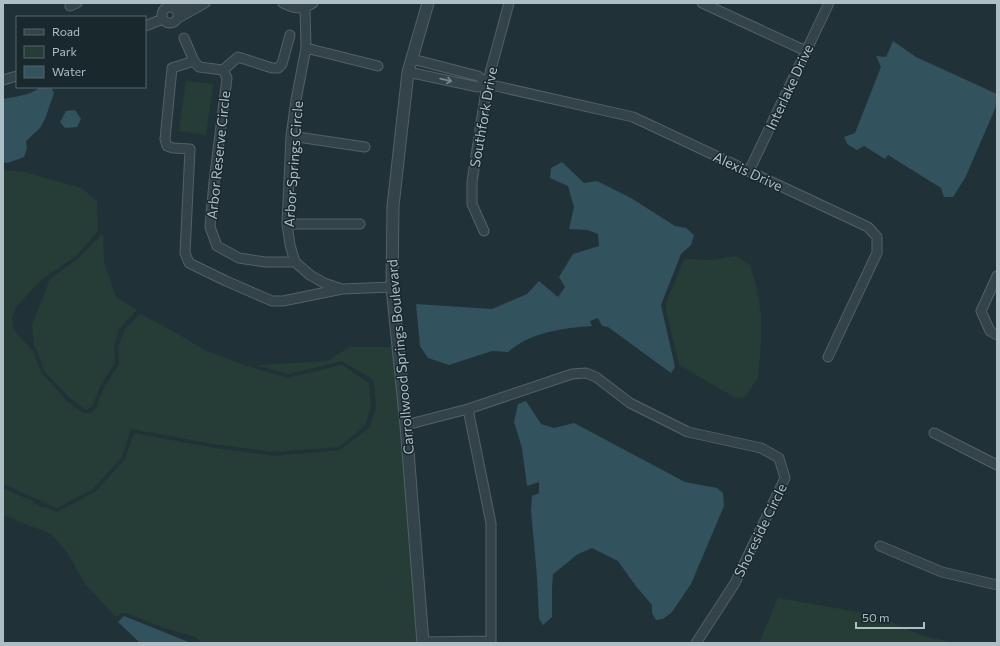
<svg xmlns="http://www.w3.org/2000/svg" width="1000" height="646" viewBox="0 0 1000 646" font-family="Commissioner,sans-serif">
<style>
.green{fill:#253d36}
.water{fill:#32525d}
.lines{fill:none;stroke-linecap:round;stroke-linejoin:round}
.minor-casing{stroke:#516166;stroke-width:11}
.tertiary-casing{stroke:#516166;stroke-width:13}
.minor{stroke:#344349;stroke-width:9}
.tertiary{stroke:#344349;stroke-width:11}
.oneway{stroke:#77878d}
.labels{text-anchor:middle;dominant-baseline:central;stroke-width:3;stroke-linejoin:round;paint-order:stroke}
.street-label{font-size:14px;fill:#aebec5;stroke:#19282d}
</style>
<rect width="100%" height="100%" fill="#203238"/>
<path class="green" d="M186 81 213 84 206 135 179 131Z
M3 170 25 172 81 188 97 201 98 231 76 256 41 280 16 307 12 318 13 328 18 335 33 351 41 372 67 401 85 414 91 413 96 408 104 388 119 364 118 347 125 329 140 314 173 331 206 351 250 367 288 378 342 365 369 383 371 407 365 426 339 447 274 452 214 444 131 429 122 457 93 489 57 508 3 484Z
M103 233 104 262 116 297 137 310 120 328 114 345 115 363 100 386 93 405 88 409 86 410 70 398 44 371 37 350 34 346 32 325 50 279 79 258Z
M736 256 750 265 757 289 761 315V342L758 378 744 398 734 397 679 365 666 310V303L684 259 712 260Z
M349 347H393L401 425 418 643H202L196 637 167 629 126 613H122L117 617 115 616 85 584 66 551 51 534 3 515V488L32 501 40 507H45L57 512 96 491 125 459 134 433 214 448 275 456 340 450 369 428 376 409 374 382 372 379 342 361 288 374 257 365 328 361Z
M778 598 876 615 920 635 955 643H759Z"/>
<path class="water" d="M893 41 916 57 997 94 995 109 965 178 953 197H944L941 188 888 155 885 159 864 146 857 150 847 144 844 137 855 133 881 67 876 56 886 57Z
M40 87H51L54 93 45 119 40 128 26 141 27 148 24 157 8 163 3 162V99C16 96 30 96 40 87Z
M75 110 81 119 77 127 65 128 60 122 66 111Z
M562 162 584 183 597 181 631 198 675 226 686 228 694 235 691 245 681 254 661 305 675 367 671 373 608 327 602 326 598 318 590 321 592 326C563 328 531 332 508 352L492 351 449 365 428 358 420 346 416 304 492 309 527 294 539 281 558 297 565 287 559 277 573 254 599 246 598 234 588 230 569 229 574 207 568 186 550 178 551 168Z
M526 401 541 424 554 428 574 423 685 482 717 488 723 493 724 506 691 584 672 612 663 619 656 620 652 613V605L635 585 618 561 592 548 578 554 553 574 552 588V617L543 625 539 619 537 577 531 510 532 496 539 493V482L527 486 522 448 514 422 518 404Z
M124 616 191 643H140L118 622Z"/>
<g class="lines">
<g class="minor-casing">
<path id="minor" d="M283 3C295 9 302 10 313 3
M702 3 806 51
M70 6 77 3
M162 15a8 8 0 1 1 16 0a8 8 0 1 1-16 0Z
M175 8 186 4 203 3
M305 8 306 48 296 100 291 136 287 224 290 245 295 262 310 275 324 283 342 289 392 287
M178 18 205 3
M145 26 163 19
M184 38 194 61
M306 48 378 66
M412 59 478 76 487 84 633 117 868 227 877 237V253L828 357
M223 70 238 57 272 68H278L282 64 290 35
M408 72 478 87 487 84
M3 80 17 76
M291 136 365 147
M749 171 829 3
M287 224H360
M484 231 472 204V182L487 84 509 3
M295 262H265L239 258 217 246 210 227 214 182 227 78 223 70 199 67 194 61 172 68 165 139 167 146 173 148 190 149 185 253 189 263 226 281 272 301H283L342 289
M997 276 981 311 990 331 997 335
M468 409 491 523V643
M406 425 468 409 572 374 586 373 596 377 630 403 688 432 761 448 779 458 785 478 735 583 696 643
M934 433 997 465
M880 546 942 572 997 585
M423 642 491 641"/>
</g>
<g class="tertiary-casing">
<path id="tertiary" d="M423 643 406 425 392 287 393 206 408 72 428 3"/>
</g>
<use href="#minor" class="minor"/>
<use href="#tertiary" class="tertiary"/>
</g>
<defs><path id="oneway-shaft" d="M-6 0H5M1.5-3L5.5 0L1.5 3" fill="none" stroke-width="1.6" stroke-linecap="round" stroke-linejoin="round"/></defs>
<use class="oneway" href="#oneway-shaft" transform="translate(446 80) rotate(13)"/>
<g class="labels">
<g class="street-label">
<text transform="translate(789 87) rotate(-65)">Interlake Drive</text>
<text transform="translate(483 117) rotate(-80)">Southfork Drive</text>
<text transform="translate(218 155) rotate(-84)">Arbor Reserve Circle</text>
<text transform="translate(293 164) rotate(-86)">Arbor Springs Circle</text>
<text transform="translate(748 171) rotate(25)">Alexis Drive</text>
<text transform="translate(400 357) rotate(-95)">Carrollwood Springs Boulevard</text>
<text transform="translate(760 530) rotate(-64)">Shoreside Circle</text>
</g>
</g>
<rect width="1000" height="646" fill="none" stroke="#aebec5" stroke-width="8"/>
<rect x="16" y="16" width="130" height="72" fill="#19282d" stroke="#55646a"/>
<rect x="24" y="29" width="20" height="6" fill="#344349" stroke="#55646a"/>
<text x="52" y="36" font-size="12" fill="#aebec5">Road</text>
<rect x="24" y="46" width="20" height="12" fill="#253d36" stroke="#55646a"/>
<text x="52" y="56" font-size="12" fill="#aebec5">Park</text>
<rect x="24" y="66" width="20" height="12" fill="#32525d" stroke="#55646a"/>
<text x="52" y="76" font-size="12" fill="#aebec5">Water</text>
<path d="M856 622v6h68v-6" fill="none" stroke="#aebec5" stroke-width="2"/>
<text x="862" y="622" font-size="12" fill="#aebec5" stroke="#19282d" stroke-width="3" paint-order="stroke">50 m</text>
</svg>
